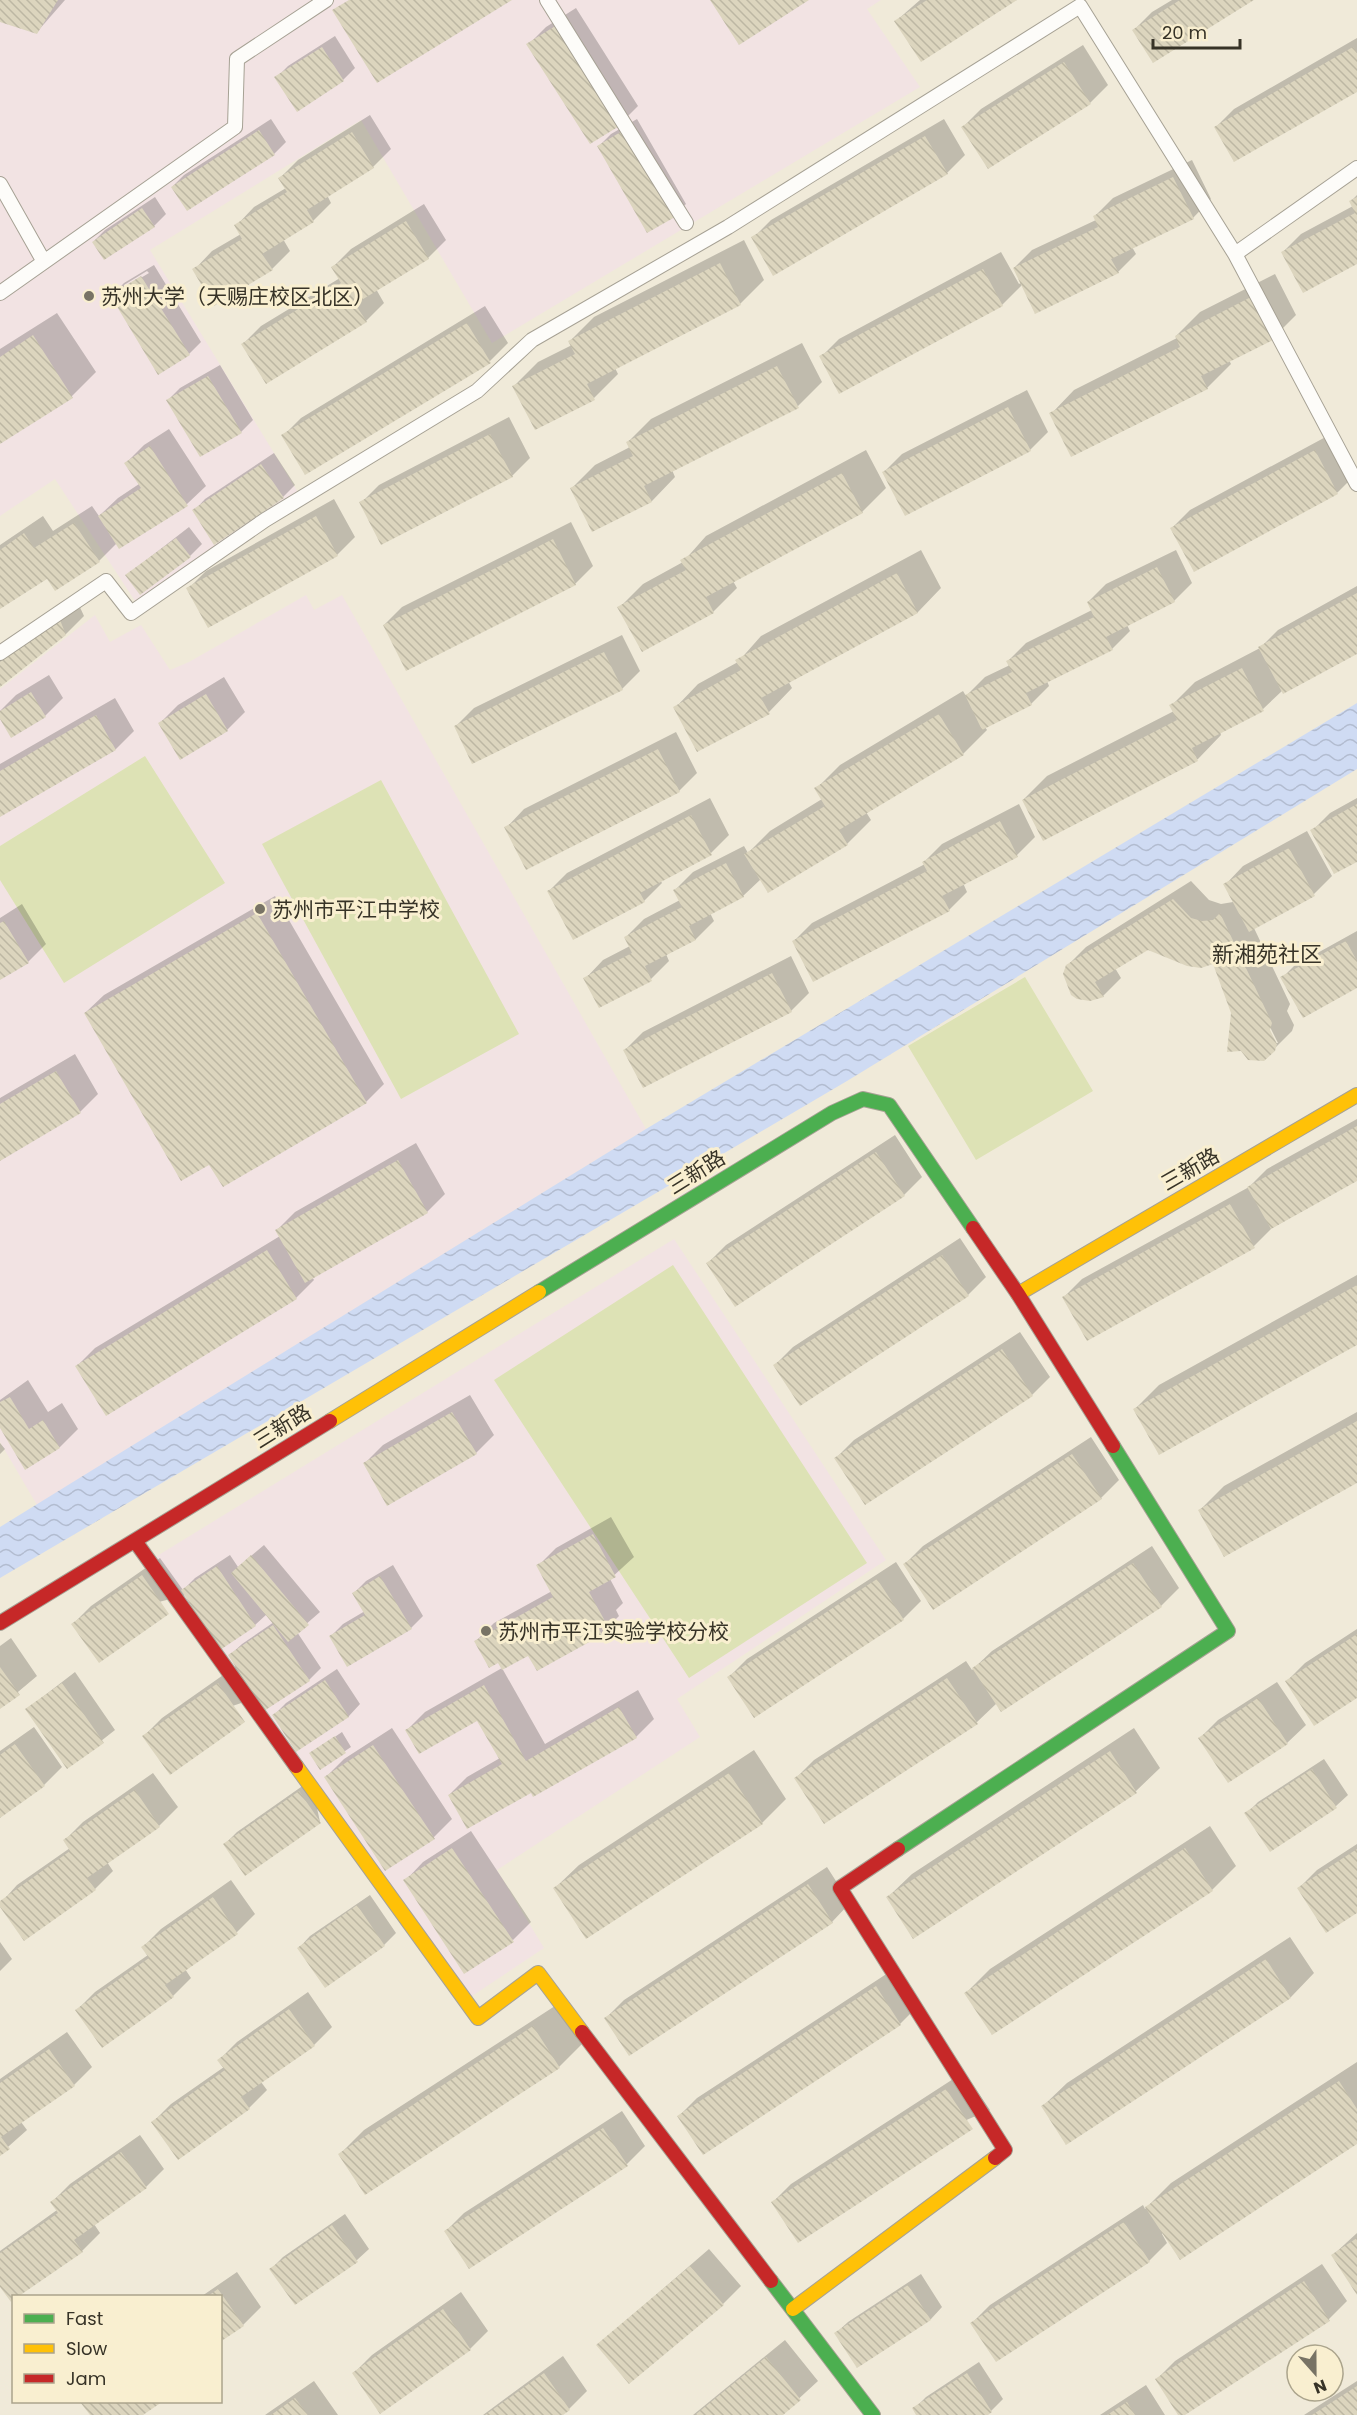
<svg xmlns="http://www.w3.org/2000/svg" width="1357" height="2415" viewBox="0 0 1357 2415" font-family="Poppins,'Noto Sans SC',sans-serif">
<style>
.education{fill:#f2e3e3}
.park{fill:#dde2b5}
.water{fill:url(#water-waves)}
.shadow{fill:#0003;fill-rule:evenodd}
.building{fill:url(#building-back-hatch)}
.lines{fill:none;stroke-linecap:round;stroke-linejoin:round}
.lane-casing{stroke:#a6a194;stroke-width:16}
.fast-casing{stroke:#a6a194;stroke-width:16}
.slow-casing{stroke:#a6a194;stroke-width:16}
.jam-casing{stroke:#a6a194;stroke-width:16}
.lane{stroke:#fdfcf9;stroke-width:14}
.fast{stroke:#4caf50;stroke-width:14}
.slow{stroke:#ffc107;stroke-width:14}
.jam{stroke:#c62828;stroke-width:14}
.poi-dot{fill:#787365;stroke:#f9efd0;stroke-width:2}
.labels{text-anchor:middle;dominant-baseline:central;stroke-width:6;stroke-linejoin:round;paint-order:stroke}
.poi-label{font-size:21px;fill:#373327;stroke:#f9efd0;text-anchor:start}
.street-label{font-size:21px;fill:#373327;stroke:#f9efd0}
.neighbourhood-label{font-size:22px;fill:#373327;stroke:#f9efd0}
</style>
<defs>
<pattern id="water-waves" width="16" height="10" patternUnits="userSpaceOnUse" patternTransform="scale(1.5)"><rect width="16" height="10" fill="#cfdbf3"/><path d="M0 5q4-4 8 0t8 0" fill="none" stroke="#b2bcd0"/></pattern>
<pattern id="building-back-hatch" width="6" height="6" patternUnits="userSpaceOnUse" patternTransform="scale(1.5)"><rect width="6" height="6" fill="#dcd5be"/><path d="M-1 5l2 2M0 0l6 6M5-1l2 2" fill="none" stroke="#bdb7a3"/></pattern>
</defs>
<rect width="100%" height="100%" fill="#f0ead9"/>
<path class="education" d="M0 0H881L867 9 920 87 492 343 361 120 150 250 299 494 137 604 55 479 0 516Z
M306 595 314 610 342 595 646 1129 37 1505 0 1442V689L95 615 110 642 141 625 170 670 189 662Z
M674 1239 886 1560 677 1699 700 1737 497 1870 544 1948 460 2004 144 1564Z"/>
<path class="park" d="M145 756 225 883 64 983 0 880V846Z
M381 780 519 1034 401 1099 262 844Z
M1025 977 1093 1091 976 1160 908 1046Z
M673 1265 867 1563 689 1678 494 1380Z"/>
<path class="water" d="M1357 703V769L847 1081 0 1578V1527L646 1129Z"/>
<path class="shadow" d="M0 0H65L37 32 0 21Z
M920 0H1014L896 21Z
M1172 0H1251L1134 30 1152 12Z
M576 8 638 106 620 124 528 45 546 27Z
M335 36 355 68 343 80 276 78 288 66Z
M1357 38V90L1216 127 1234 109Z
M1083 45 1108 85 1090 103 963 127 981 109Z
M370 115 391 149 373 167 327 195 331 203 313 221 283 239 290 251 272 269 194 270 212 251 241 234 236 226 254 207 286 188 280 178 298 160Z
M271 119 286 142 274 154 172 187 184 175Z
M637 119 686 204 674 215 599 146 611 134Z
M944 119 965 155 947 173 753 238 771 220Z
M1192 160 1211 199 1193 218 1132 247 1136 254 1118 272 1022 285 1002 305 821 357 839 339 1001 252 1019 284 1021 283 1014 268 1032 250 1096 220 1095 216 1113 198Z
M1357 195V262L1283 252 1301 234 1353 206 1351 201Z
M155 197 166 214 154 226 93 242 105 230Z
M424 204 446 240 428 258 376 289 384 303 366 321 243 344 261 326 340 278 333 267 351 249Z
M744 240 764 280 740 304 615 368 618 374 594 398 514 386 538 362 572 345 570 341 594 317Z
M154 265 201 342 189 354 112 295 124 283ZM147 271 149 273 124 288V285Z
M1275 274 1296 315 1272 339 1229 360 1231 364 1207 388 1051 414 1074 390 1177 338 1176 336 1200 312Z
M485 306 508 343 490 361 283 436 301 418Z
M57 313 96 372 72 396 0 443V349Z
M802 343 822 382 798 406 672 470 675 477 652 501 592 530 571 489 595 465 630 447 627 443 651 419Z
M220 365 253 420 241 432 168 400 180 388Z
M1027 390 1048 432 1030 450 884 472 902 454Z
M509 417 530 458 512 476 361 503 379 485Z
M169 429 206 486 187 504 120 547 117 543 99 561 47 576 0 607V545L43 516 53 531 92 506 99 516 118 498 139 484 126 463 144 445Z
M1333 433 1356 474 1338 492 1194 570 1172 528 1190 510Z
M866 450 886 488 862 512 733 581 737 588 713 612 619 608 643 584 683 562 706 536Z
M274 453 295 485 283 497 194 511 205 499Z
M334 499 355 537 337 555 188 589 206 571Z
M571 522 593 566 575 584 384 625 402 607Z
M189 527 202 544 190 556 127 575Z
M921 550 941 588 918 612 788 681 792 688 769 712 675 708 698 684 738 662 761 636Z
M1176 550 1192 583 1174 601 1127 625 1130 631 1112 649 1047 681 1049 686 1031 704 985 727 987 730 963 754 866 812 871 820 847 844 761 879 743 896 710 913 714 921 696 939 666 954 669 961 651 979 600 1006 585 979 603 960 630 946 626 937 644 919 680 900 675 890 693 872 744 846 748 853 770 831 822 799 816 789 840 765 963 691 966 696 985 677 1010 665 1008 661 1026 643 1092 610 1088 602 1106 584Z
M1357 586V653L1283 690 1263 709 1220 732 1221 735 1198 759 1043 839 1023 800 1047 776 1174 711 1171 706 1195 682 1260 648 1278 630Z
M78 603 84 616 66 634 0 685V658Z
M622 635 640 671 622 689 456 726 474 708Z
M49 675 63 698 45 716H0V711L16 695Z
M224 677 245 712 227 730 160 723 178 705Z
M115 698 134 731 116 749 0 815V764Z
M676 732 697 773 679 791 506 828 524 809Z
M710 798 729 835 711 853 660 880 662 883 644 901 549 891 567 873Z
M1357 798V860L1312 831 1330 813Z
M1019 804 1035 837 1017 855 963 883 967 892 949 910 794 941 812 923 925 864 924 862 942 844Z
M1307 831 1332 876 1314 894 1254 928 1290 1004 1287 1011 1294 1025 1292 1031 1264 1059 1232 1013 1214 962 1147 948 1115 968 1121 978 1103 996 1067 966 1086 947 1191 881 1209 900 1221 904 1233 902 1225 885 1243 866ZM1268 1023 1278 1043H1274L1265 1024Z
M275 896 384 1084 366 1102 210 1162 85 1013 104 995Z
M22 904 46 944 28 962 0 979V918Z
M1357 931V986L1282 978 1294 966Z
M791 956 809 993 791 1011 625 1050 643 1032Z
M75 1054 98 1094 80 1112 0 1159V1098Z
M1357 1119V1180L1272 1228 1254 1246 1064 1297 1082 1279 1249 1187 1267 1169Z
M895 1135 922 1177 904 1195 708 1263 726 1245Z
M416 1143 445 1194 427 1212 312 1277 314 1280 296 1298 77 1366 95 1348 280 1236 277 1230 295 1212Z
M960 1238 986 1277 968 1295 801 1404 775 1365 793 1347Z
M1357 1275V1344L1135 1409 1159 1385Z
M1020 1332 1050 1377 1032 1395 836 1458 854 1440Z
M28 1380 48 1412 62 1403 78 1429 60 1447 26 1468 0 1425V1400Z
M470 1395 494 1435 476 1453 365 1463 383 1445Z
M1357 1412V1481L1200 1510 1224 1486Z
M1091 1437 1119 1480 1101 1498 905 1564 923 1546Z
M0 1443 5 1449 0 1454Z
M611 1517 634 1557 610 1579 623 1603 616 1610 619 1616 601 1634 498 1661 476 1641 494 1623 552 1591 538 1566 556 1548Z
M264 1545 320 1612 297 1632 321 1668 309 1680 144 1736 162 1718 236 1666 230 1655 242 1644 274 1622 267 1614 255 1625 220 1648 186 1595 73 1624 91 1606 160 1558 183 1590 195 1578 230 1555 238 1567Z
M1152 1546 1179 1588 1161 1606 997 1703 977 1722 796 1778 814 1760 966 1661 972 1670 992 1651Z
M896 1562 921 1601 903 1619 754 1716 729 1677 747 1659Z
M393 1565 423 1616 411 1628 331 1636 343 1624 365 1611 354 1593 366 1581Z
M1357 1629V1696L1287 1681 1305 1663Z
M11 1638 37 1676 0 1707V1646Z
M502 1668 545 1744 638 1690 654 1719 636 1737 531 1791 449 1795 467 1777 500 1758 478 1719 407 1730 425 1712Z
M337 1669 360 1704 349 1716 297 1750 274 1715 286 1703Z
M75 1672 115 1730 68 1767 27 1709Z
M1277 1682 1306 1725 1287 1743 1229 1781 1200 1738 1218 1720Z
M34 1727 62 1767 44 1785 0 1816V1751Z
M392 1728 452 1819 434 1837 386 1869 326 1777 344 1759Z
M1134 1728 1160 1768 1136 1791 914 1937 888 1897 912 1874Z
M342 1732 351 1747 320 1768 311 1753Z
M754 1750 786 1799 762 1823 555 1888 579 1865Z
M1324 1759 1348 1795 1336 1806 1270 1850 1246 1814 1258 1802Z
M153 1773 178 1807 159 1826 107 1862 113 1871 95 1889 0 1904 17 1885 70 1848 65 1840 83 1822Z
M311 1780 320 1822 225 1844 237 1832Z
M1210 1826 1236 1866 1212 1890 966 1993 990 1969Z
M471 1831 531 1922 513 1940 405 1881 423 1862Z
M1357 1844V1911L1299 1888 1317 1870Z
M827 1867 850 1903 832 1922 606 2018 624 2000Z
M231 1880 255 1914 237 1932 185 1969 191 1978 173 1996 77 2010 95 1992 148 1955 143 1947 161 1929Z
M370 1895 396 1933 384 1945 325 1986 299 1948 310 1936Z
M1290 1937 1314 1973 1291 1997 1067 2143 1043 2106 1067 2083Z
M0 1942 12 1959 0 1971Z
M894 1969 918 2006 900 2024 679 2116 697 2098Z
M308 1992 332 2027 314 2045 261 2082 267 2090 249 2108 153 2122 171 2104 224 2067 219 2060 237 2042Z
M558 2004 583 2043 559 2067 365 2193 340 2154 364 2130Z
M67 2032 92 2067 74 2085 21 2122 27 2130 0 2154V2079Z
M1357 2062V2142L1164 2232 1162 2234 1167 2243 1149 2261 997 2360 972 2323 990 2305 1143 2205 1145 2209 1171 2183Z
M964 2072 990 2110 773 2202 791 2184Z
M622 2111 645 2146 627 2164 470 2267 446 2231 464 2213Z
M140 2135 164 2169 146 2187 94 2224 100 2233 82 2251 11 2300 0 2285V2251L57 2210 52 2202 70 2184Z
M345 2214 369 2249 357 2260 271 2269 283 2257Z
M1357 2233V2292L1333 2255Z
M709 2249 741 2286 723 2304 598 2345Z
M1322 2264 1347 2301 1329 2319 1180 2415 1157 2379 1175 2361Z
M237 2272 261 2307 243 2325 220 2296H202Z
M921 2274 942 2307 931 2319 857 2366 836 2333 848 2322Z
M461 2292 488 2331 470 2349 381 2412 354 2373 372 2355Z
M785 2340 818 2381 781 2415H693Z
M563 2356 587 2391 569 2409 560 2415H483Z
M979 2362 1003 2399 991 2411 985 2415H918L914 2409 926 2397Z
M314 2381 338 2415H265Z
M1357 2381V2415H1304Z
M1146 2385 1165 2415H1100Z
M83 2402H159L140 2415H92Z"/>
<path class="building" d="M0 0H58L37 34 0 22Z
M349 0H512L377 83 332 10Z
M710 0H809L739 45Z
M927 0H1017L921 62 894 21Z
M1180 0H1254L1153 63 1132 30Z
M557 25 621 125 590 144 526 44Z
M322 47 344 81 297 112 274 77Z
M1353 47 1357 53V92L1234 162 1214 127Z
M1064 62 1091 104 988 169 961 127Z
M259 130 275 155 187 211 171 187Z
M624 130 675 217 647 233 597 146Z
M352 132 374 168 307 210 314 222 262 254 273 270 214 306 192 269 242 239 234 225 287 192 278 178Z
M925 136 948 174 773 276 751 237Z
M1173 177 1194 219 1111 259 1119 273 1035 314 1013 268 1098 227 1093 216Z
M1357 197V264L1303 293 1281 252 1355 213 1349 201Z
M142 208 155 227 104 260 92 242Z
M406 221 429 259 355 304 367 322 266 384 241 344 341 283 331 267Z
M720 263 741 305 587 384 595 400 535 430 512 386 575 354 568 341Z
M983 269 1003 306 839 394 819 356Z
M141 276 190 355 158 375 110 295Z
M1251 297 1273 340 1201 376 1208 389 1071 457 1049 413 1180 347 1175 336Z
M467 323 491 363 305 475 281 435Z
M33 335 73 398 0 444V357Z
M777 366 799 408 644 486 652 502 592 532 570 488 633 456 626 442Z
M208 376 242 433 200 457 166 400Z
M1008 407 1031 451 905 516 882 472Z
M490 434 513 477 381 545 359 502Z
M150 446 188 506 119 549 98 516 141 488 124 463Z
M1315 450 1338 494 1194 572 1170 528Z
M261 464 284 498 214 545 192 510Z
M842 473 863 513 706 597 714 613 642 652 617 607 686 570 680 560Z
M316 516 338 556 208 628 186 588Z
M74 523 100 562 55 591 47 579 0 609V550L24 533 34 548Z
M176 538 191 557 140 595 125 575Z
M553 539 576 585 406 671 383 625Z
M1157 567 1175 602 1106 637 1113 650 1026 693 1032 705 982 730 965 695 1012 672 1006 661 1094 617 1087 602Z
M897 573 918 613 761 698 770 714 697 752 673 707 741 670 735 660Z
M1357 593V654L1283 694 1258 647Z
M60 620 66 635 0 687V662Z
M604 652 623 690 472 764 454 726Z
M1242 668 1264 711 1192 748 1198 761 1043 841 1022 800 1177 720 1169 705Z
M31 692 46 717 11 738 0 719V711Z
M206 694 228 731 180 760 158 723Z
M939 714 964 755 839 830 848 845 768 893 744 854 825 806 814 788Z
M96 715 116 750 0 817V771Z
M658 749 680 792 526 870 504 827Z
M1357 804V862L1334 874 1310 830Z
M691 815 712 855 640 893 645 902 573 940 547 891Z
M1000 821 1018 857 942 896 950 911 813 982 792 941 927 871 922 862Z
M1289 848 1315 896 1249 932 1223 884Z
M726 863 744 897 689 926 696 940 645 966 652 981 599 1008 583 978 632 953 624 937 682 907 673 890Z
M1173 899 1191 918 1202 921 1213 920 1220 913 1272 1023 1270 1030 1277 1044 1275 1051 1264 1061 1248 1060 1241 1051 1227 1052 1231 1013 1213 964 1201 968 1187 966 1148 950 1095 982 1104 997 1090 1001 1077 999 1071 995 1063 974 1066 965Z
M257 913 367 1103 223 1187 209 1165 181 1181 84 1013Z
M4 921 29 963 0 980V923Z
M1346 941 1357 961V988L1303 1018 1280 977Z
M772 973 792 1012 643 1088 623 1050Z
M56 1071 81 1113 0 1161V1104Z
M1357 1126V1181L1271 1229 1247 1187Z
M876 1152 905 1196 735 1307 706 1263Z
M398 1160 428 1213 305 1283 275 1230Z
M1230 1204 1255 1248 1087 1341 1062 1297Z
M267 1250 297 1299 106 1416 75 1366Z
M942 1255 969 1296 800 1406 773 1365Z
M1357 1285V1345L1159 1455 1133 1409Z
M1002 1349 1033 1396 865 1505 834 1458Z
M10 1397 29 1429 43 1420 60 1448 25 1470 0 1428V1402Z
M452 1412 477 1454 387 1506 363 1463Z
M1357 1421V1483L1224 1557 1198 1510Z
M1072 1454 1102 1499 933 1610 903 1564Z
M593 1534 616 1577 589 1592 606 1623 598 1627 602 1635 537 1671 528 1656 502 1670 498 1663 489 1668 474 1641 553 1597 536 1565Z
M251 1555 309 1625 288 1642 231 1573Z
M1133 1563 1162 1607 1001 1712 972 1668Z
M217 1566 256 1626 220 1650 181 1590Z
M142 1575 169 1614 99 1663 71 1624Z
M380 1576 412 1629 347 1667 329 1636 365 1615 352 1593Z
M877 1579 904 1620 754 1718 727 1677Z
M273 1625 310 1681 264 1711 228 1655Z
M1357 1634V1698L1314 1726 1285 1681Z
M0 1667 20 1695 0 1709Z
M947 1678 978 1724 824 1824 794 1778Z
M325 1680 349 1717 296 1752 272 1715Z
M62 1683 104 1743 67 1769 25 1709Z
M218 1683 245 1722 170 1775 142 1736Z
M484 1685 526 1761 619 1707 637 1738 533 1797 531 1793 467 1829 448 1795 502 1764 477 1721 419 1754 405 1730Z
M1258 1698 1288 1744 1228 1783 1198 1738Z
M335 1736 346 1753 320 1770 309 1753Z
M15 1744 45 1786 0 1818V1755Z
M373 1745 435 1839 385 1871 324 1777Z
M1110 1751 1137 1793 913 1939 886 1897Z
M1312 1769 1337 1808 1270 1852 1244 1813Z
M729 1773 763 1824 586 1939 553 1888Z
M135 1790 160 1827 87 1878 96 1890 24 1941 0 1907V1901L70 1851 63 1840Z
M299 1791 321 1823 245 1876 223 1844Z
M452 1848 514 1942 464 1974 403 1880Z
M1185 1848 1213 1891 992 2035 964 1993Z
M1357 1849V1913L1326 1933 1297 1888Z
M808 1884 833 1923 629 2056 604 2018Z
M213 1897 238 1934 165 1985 174 1997 102 2048 75 2010 149 1958 141 1947Z
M357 1905 385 1946 325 1988 297 1948Z
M1266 1959 1291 1998 1066 2145 1041 2106Z
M876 1986 901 2025 703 2155 677 2116Z
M289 2009 315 2046 241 2097 250 2109 178 2160 151 2122 225 2070 217 2060Z
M533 2026 560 2068 365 2195 338 2154Z
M49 2049 75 2086 1 2137 10 2149 0 2156V2083Z
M1339 2081 1357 2109V2144L1180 2260 1145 2207Z
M946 2089 973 2129 798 2243 771 2202Z
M603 2128 628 2166 469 2269 444 2231Z
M121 2152 147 2188 74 2240 83 2252 19 2296H14L11 2302 0 2287V2253L58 2213 50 2202Z
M1124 2222 1150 2262 996 2362 970 2323Z
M332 2225 358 2262 295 2305 269 2269Z
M1357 2238V2295L1331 2255Z
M690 2266 724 2305 629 2384 596 2345Z
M1304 2281 1330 2321 1185 2415H1178L1155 2379Z
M908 2285 931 2320 857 2368 834 2333Z
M218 2289 244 2326 220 2342V2296H208Z
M443 2309 471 2350 380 2414 352 2373Z
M766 2357 801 2400 783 2415H695Z
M544 2373 570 2410 563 2415H485Z
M967 2373 992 2412 988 2415H916L912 2408Z
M1357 2386V2415H1312Z
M295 2398 308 2415H271Z
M80 2402H162L143 2415H90Z
M1127 2402 1135 2415H1107Z"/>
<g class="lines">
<g class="lane-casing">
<path id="lane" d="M547 0 686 223
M0 184 44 262
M1235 254 1357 168
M0 293 235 127 237 59 326 0
M0 653 106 581 131 613 265 520 477 391 532 340 728 227 1080 6 1235 254 1357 484"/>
</g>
<g class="fast-casing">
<path id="fast" d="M539 1292 832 1113 863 1099 889 1105 973 1228
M898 1849 1228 1631 1113 1446
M771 2281 873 2415"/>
</g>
<g class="slow-casing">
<path id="slow" d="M1018 1294 1357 1095
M330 1421 539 1292
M296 1766 478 2018 538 1973 582 2032
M793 2309 995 2158"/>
</g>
<g class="jam-casing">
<path id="jam" d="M973 1228 1018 1294 1113 1446
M135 1541 296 1766
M0 1623 330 1421
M898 1849 840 1888 1005 2150 995 2158
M582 2032 771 2281"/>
</g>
<use href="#lane" class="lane"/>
<use href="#fast" class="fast"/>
<use href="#slow" class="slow"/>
<use href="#jam" class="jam"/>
</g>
<g class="poi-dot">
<circle cx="89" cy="296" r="6"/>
<circle cx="260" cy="909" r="6"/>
<circle cx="486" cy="1631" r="6"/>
</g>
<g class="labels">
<g class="poi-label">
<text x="101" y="296">苏州大学（天赐庄校区北区）</text>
<text x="272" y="909">苏州市平江中学校</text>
<text x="498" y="1631">苏州市平江实验学校分校</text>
</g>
<g class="street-label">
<text transform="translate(1190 1169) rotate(-30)">三新路</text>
<text transform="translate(696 1172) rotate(-32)">三新路</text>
<text transform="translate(282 1426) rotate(-32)">三新路</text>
</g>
<g class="neighbourhood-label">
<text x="1267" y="954">新湘苑社区</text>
</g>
</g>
<rect x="12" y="2295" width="210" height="108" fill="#f9efd0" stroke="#aba48c" stroke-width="1.5"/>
<rect x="24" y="2314" width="30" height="9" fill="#4caf50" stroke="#aba48c" stroke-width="1.5"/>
<text x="66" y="2325" font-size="18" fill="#373327">Fast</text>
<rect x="24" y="2344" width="30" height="9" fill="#ffc107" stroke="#aba48c" stroke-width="1.5"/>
<text x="66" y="2355" font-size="18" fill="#373327">Slow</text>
<rect x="24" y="2374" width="30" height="9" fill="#c62828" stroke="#aba48c" stroke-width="1.5"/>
<text x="66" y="2385" font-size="18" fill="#373327">Jam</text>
<g transform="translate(1315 2373) rotate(159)"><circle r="28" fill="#f9efd0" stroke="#aba48c" stroke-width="1.5"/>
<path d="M0-4.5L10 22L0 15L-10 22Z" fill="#787365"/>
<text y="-9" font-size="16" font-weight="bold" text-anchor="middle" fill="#373327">N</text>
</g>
<path d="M1153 39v9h87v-9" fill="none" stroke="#373327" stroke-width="3"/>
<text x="1162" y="39" font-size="18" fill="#373327" stroke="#f9efd0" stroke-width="4.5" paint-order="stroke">20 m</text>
</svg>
